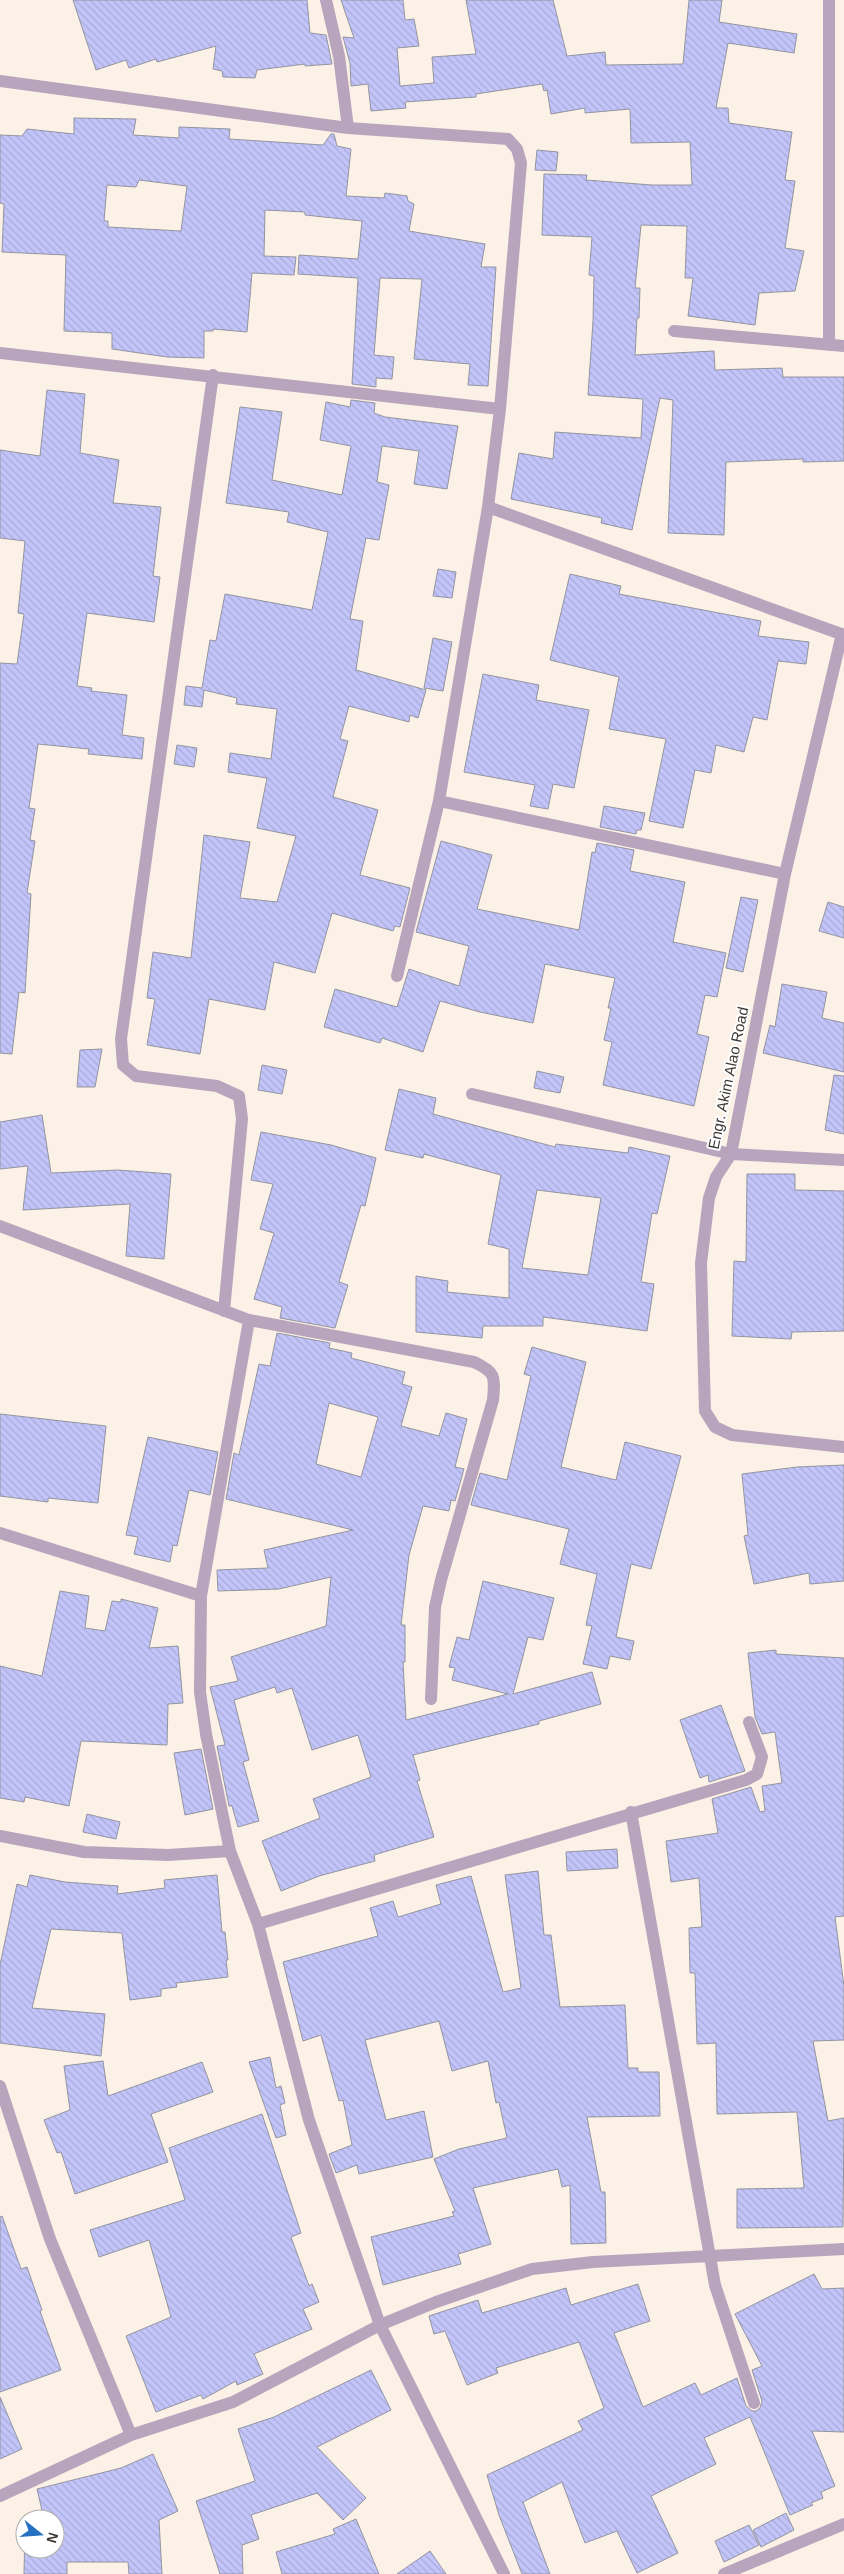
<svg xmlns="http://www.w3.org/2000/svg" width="844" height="2574" viewBox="0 0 844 2574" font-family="Arial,sans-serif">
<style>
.building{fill:url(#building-back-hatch);stroke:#9394a0;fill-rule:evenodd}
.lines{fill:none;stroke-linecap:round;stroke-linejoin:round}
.minor{stroke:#b8a4bc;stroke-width:12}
.labels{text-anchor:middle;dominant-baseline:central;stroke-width:4;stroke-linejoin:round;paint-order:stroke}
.street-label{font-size:15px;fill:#3c3834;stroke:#fff}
</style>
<defs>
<pattern id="building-back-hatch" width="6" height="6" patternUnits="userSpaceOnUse" patternTransform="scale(1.25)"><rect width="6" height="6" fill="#c3c5fa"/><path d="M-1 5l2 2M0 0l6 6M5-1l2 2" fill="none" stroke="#a8aad7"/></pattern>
</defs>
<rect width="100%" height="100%" fill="#fcf1e7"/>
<path class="building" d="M73 0H307L310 33 326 35 332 64 305 66V64L257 70 255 78 223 77 222 71 213 69 216 46 157 62 156 59 129 68 126 60 96 70Z
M341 0H403L405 20 414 19 419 46 397 48 400 86 434 83 432 57 476 54 466 0H553L567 56 605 52 606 65 683 64 689 0H722L719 22 797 34 794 53 728 43 716 108H728L729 123 792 132 785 180 795 181 785 248 804 251 795 291 759 293 755 325 688 316 693 278H685L687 226 641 225 635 288H640L639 318H637L635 355 714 351 715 370 782 368 783 377H844V461L803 462V459L726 462 724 535 668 533 673 400 660 398 632 530 601 523 602 518 511 499 519 453 553 459 555 432 641 438 643 399 588 395 593 321 594 276 589 275 592 237 542 235 544 174 587 175 586 180 652 185H692L690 142 631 143 630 109 585 113V108L551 114 547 90 544 91 542 84 476 94V97L405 102 406 108 371 111 368 84 351 86 350 63 343 37 354 38Z
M74 118 136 119 133 135 179 138V127L230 129 229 139 323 145 331 134H334L337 146 351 149 346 196 384 198 385 193 407 196 408 201 414 204 409 231 485 244 481 267H496L488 386 468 385 470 364 414 359 422 279 380 278 374 355 394 357 392 379 376 378V387L352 384 358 278 298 274 299 255 358 259 362 221 305 215V212L265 210 264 256 296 257 294 275 252 273 247 332 213 329V331H204V358L167 357 112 349V333L64 331 66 255 2 252 4 204 0 203V135L22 136 27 129 74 134ZM139 180 187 186 181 231 108 227V221H104L107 185 136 187Z
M537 150 558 152 556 171 535 170Z
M47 390 85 394 80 453 119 460 113 503 161 507 153 576 160 577 154 622 87 613 77 686 92 688 91 691 127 695 122 735 144 738 142 759 88 754 89 749 38 744 29 808 35 809 30 840 35 841 27 893 31 894 25 993 19 992 12 1054 0 1053V663L17 664 24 614 18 613 25 541 0 538V450L40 456Z
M351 400 375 403 374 413 385 417 458 426 447 489 414 484 419 451 382 446 377 482 389 485 379 540 366 538 350 619 363 621 356 670 426 690 418 718 410 715 409 722 349 706 340 739 348 741 333 797 378 810 360 875 410 888 400 927 395 926 393 931 332 913 315 973 274 962 265 1010 209 999 200 1054 147 1045 155 999 147 998 153 952 191 958 204 835 250 842 240 898 277 902 296 836 257 828 267 778 228 772 230 753 271 759 277 709 236 704 237 698 204 690 202 707 184 705 186 686 202 688 210 640 216 641 225 594 312 610 328 532 287 522 289 512 226 503 240 407 282 412 272 480 342 495 351 446 320 440 326 402 350 407Z
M438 569 456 572 452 598 433 596Z
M570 574 621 586 619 594 761 621 758 636 809 642 806 664 778 661 767 720 753 717 744 752 716 745 711 773 695 770 683 828 649 821 666 739 609 729 619 677 550 660Z
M433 638 452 642 443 691 424 688Z
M483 674 539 685 536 700 589 710 574 788 553 784 548 809 530 806 535 785 464 772Z
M177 745 197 748 194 767 174 764Z
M604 806 645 813 641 830H637L636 834 600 827Z
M441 841 492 855 477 909 579 930 592 852 595 853 597 843 634 850 630 871 685 882 673 942 726 953 717 997 705 995 697 1034 709 1037 694 1106 603 1085 612 1042 604 1040 611 1008H608L615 978 545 964 533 1023 480 1012 440 1001 423 1052 382 1038 380 1043 324 1027 335 989 397 1007 409 969 459 986 469 946 416 932Z
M741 897 758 900 743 972 726 968Z
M828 902 844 907V938L819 931Z
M782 984 827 992 822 1018 844 1023V1072L763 1053 770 1025 775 1027Z
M102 1049 95 1087H77L80 1050Z
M262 1065 287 1070 282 1094 258 1090Z
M537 1071 564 1077 560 1093 534 1088Z
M834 1075 844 1076V1134L825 1130Z
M399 1089 436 1098 433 1114 555 1147 556 1144 628 1153 629 1147 670 1156 657 1214 652 1213 641 1282 654 1284 647 1331 543 1317V1326H483L482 1338 416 1332V1276L448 1281 447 1292 509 1298V1249L488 1244 501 1175 424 1154 423 1158 385 1150ZM537 1190 601 1198 588 1275 522 1268Z
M42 1115 51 1173 118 1170 171 1174 164 1259 126 1256 130 1204 23 1210 28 1166 0 1169V1122Z
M261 1132 331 1145 376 1158 365 1206 361 1205 339 1282 348 1285 335 1328 280 1318 282 1307 254 1299 274 1233 260 1229 273 1184 251 1180Z
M747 1174H795V1190L844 1191V1331L792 1332 791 1339 732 1336 734 1261 746 1262Z
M277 1333 330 1343 329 1348 352 1353 351 1358 405 1372 402 1384 412 1387 401 1426 439 1436 446 1413 467 1419 455 1467 464 1469 455 1501 451 1500 449 1511 423 1506 409 1555 401 1625H405V1662H403L406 1720 508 1694 452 1680 455 1668 449 1667 457 1637 469 1640 483 1581 554 1598 543 1640 528 1637 513 1694 592 1672 601 1704 539 1721V1724L413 1755 420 1780 417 1781 434 1837 374 1855 375 1861 319 1876 281 1891 262 1841 320 1818 313 1799 371 1777 358 1735 312 1750 292 1688 277 1693 275 1687 234 1700 249 1760 243 1762 259 1821 238 1827 232 1806H229L217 1746 225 1745 210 1687 238 1681 231 1657 326 1626 331 1577 279 1589 218 1591 217 1570 268 1568 264 1550 353 1530 226 1499 234 1453 239 1455 259 1364 270 1366ZM329 1403 378 1417 361 1477 316 1464Z
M532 1347 586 1362 561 1467 616 1480 625 1442 681 1456 651 1569 631 1564 616 1637 634 1641 630 1660 610 1656 607 1669 583 1664 592 1626 586 1625 597 1574 560 1564 569 1529 471 1505 480 1473 507 1480 531 1376 524 1374Z
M0 1414 106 1426 98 1503 48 1498V1502L0 1496Z
M148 1437 218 1452 210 1495 189 1490 177 1546 173 1545 170 1562 134 1554 138 1537 126 1535Z
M844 1465V1581L810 1584 809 1573 754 1584 744 1536 748 1535 742 1474 797 1467Z
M60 1591 89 1596 85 1628 105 1631 112 1601 121 1602V1599L158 1608 149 1648 178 1646 183 1703 168 1704 167 1745 81 1741 69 1806 25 1797 24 1802 0 1798V1666L42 1676Z
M776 1650V1654L844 1658V1916L835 1917 844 1986V2040L813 2041 828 2121 844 2118 843 2227 737 2228V2189L804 2188 797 2112 717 2114 716 2043 697 2044 695 1973H690L689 1928 702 1927 699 1878 671 1882 666 1841 718 1833 712 1799 751 1787 760 1812 765 1811 762 1786 782 1783 775 1732 762 1734 755 1717 748 1653Z
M721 1705 745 1771 709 1782 708 1775 700 1778 680 1720Z
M201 1749 213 1809 185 1815 174 1753Z
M87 1814 120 1822 116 1839 83 1832Z
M617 1849 618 1868 567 1871 566 1852Z
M538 1871 544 1935H551L560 2007 625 2005 628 2068H638V2072H659L660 2116 587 2117 601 2192H605L606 2243 571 2244 570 2185 562 2187 558 2169 473 2188 491 2244 458 2254 461 2264 383 2285 371 2237 454 2216 452 2212 455 2211 434 2159 459 2149 507 2138 499 2102 496 2103 488 2061 452 2071 439 2021 365 2040 386 2120 424 2111 433 2157 359 2174 357 2165 336 2173 329 2154 352 2145 343 2100 339 2101 321 2035 303 2041 283 1962 378 1936 370 1908 393 1901 398 1917 441 1904 436 1885 471 1876 503 1992 521 1988 505 1875Z
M30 1875 65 1882 118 1886 117 1894 165 1888 164 1880 217 1875 222 1932H225L228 1960H226L228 1977 176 1983 177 1987 161 1989V1996L130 2000 122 1933 51 1929 32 2008 105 2014 101 2056 0 2043V1965L17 1884 27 1887Z
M270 2057 276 2088 281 2086 285 2103 280 2105 286 2135 276 2138 249 2062Z
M103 2061 108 2096 202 2062 213 2092 151 2114 168 2162 75 2194 61 2152 57 2153 44 2120 70 2110 64 2066Z
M262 2114 301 2233 291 2237 309 2286 312 2284 319 2302 303 2309 312 2329 254 2354 263 2374 237 2385 236 2381 203 2399 201 2395 156 2412 126 2336 171 2317 149 2240 99 2257 90 2230 185 2200 169 2148Z
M2 2216 21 2269 27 2267 42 2310 40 2311 61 2370 0 2392V2217Z
M814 2274 822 2289 844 2288V2432L812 2431 835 2486 821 2492 823 2498 811 2503 813 2505 790 2515 750 2417 704 2438 716 2464 651 2496 678 2553 637 2573 617 2531 585 2543 562 2482 523 2502 550 2574H522L499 2515 487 2475 583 2430 578 2421 604 2408 579 2342 496 2368 498 2373 467 2385 445 2331 434 2334 429 2316 478 2300 482 2313 566 2288 571 2305 638 2284 650 2321 614 2333 643 2407 695 2383 701 2395 737 2378 746 2406 752 2411H756L760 2408 762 2401 752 2370 762 2366 735 2314Z
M371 2370 391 2410 317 2447 366 2498 343 2520 317 2493 251 2515 259 2539 242 2545 243 2574H220L196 2501 255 2481 238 2429 274 2417Z
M0 2397 22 2449 0 2459Z
M153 2454 178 2511 159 2520 162 2574H129L128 2562H67V2574H24L25 2525V2549H55V2519H44L37 2489 121 2468Z
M786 2513 794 2530 761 2547 753 2530Z
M356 2519 379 2574H282L276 2552 335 2534 333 2529Z
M749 2525 759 2545 724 2562 715 2541Z
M430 2551 446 2574H397Z"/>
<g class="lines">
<path class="minor" d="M326 0 339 56 348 128
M829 0V345
M0 81 348 128 508 139 517 149 521 163 500 409 488 507 439 801 397 976
M674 331 844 346
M0 353 500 409
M213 375 121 1039 123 1065 136 1076 217 1086 239 1096 242 1119 224 1311
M488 507 844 635
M842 634 785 874 731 1154 716 1177 709 1198 701 1263 705 1411 715 1427 732 1435 844 1447
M439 801 785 874
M472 1094 731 1154 844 1160
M0 1226 249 1320 474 1362C496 1372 495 1377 493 1400L441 1580 435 1607 431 1699
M249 1320 201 1596 200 1692 206 1734 230 1851 258 1924 309 2120 380 2325 504 2574
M0 1533 201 1596
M631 1812 715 2285 754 2403
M0 1836 84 1852 168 1855 230 1851
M258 1924 746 1780 757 1774 762 1757 749 1722
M0 2086 50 2239 131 2435
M0 2496 131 2435 233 2402 380 2325 436 2302 532 2269 593 2262 844 2249
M724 2574 844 2524"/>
</g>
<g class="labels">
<g class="street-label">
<text transform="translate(728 1078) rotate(-78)">Engr. Akim Alao Road</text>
</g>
</g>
<g transform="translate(40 2534) rotate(107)"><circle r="24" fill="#ffffff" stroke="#b1afae"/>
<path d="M0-4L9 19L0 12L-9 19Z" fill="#2671c1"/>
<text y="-8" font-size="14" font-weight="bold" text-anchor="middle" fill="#3c3834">N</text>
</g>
</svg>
